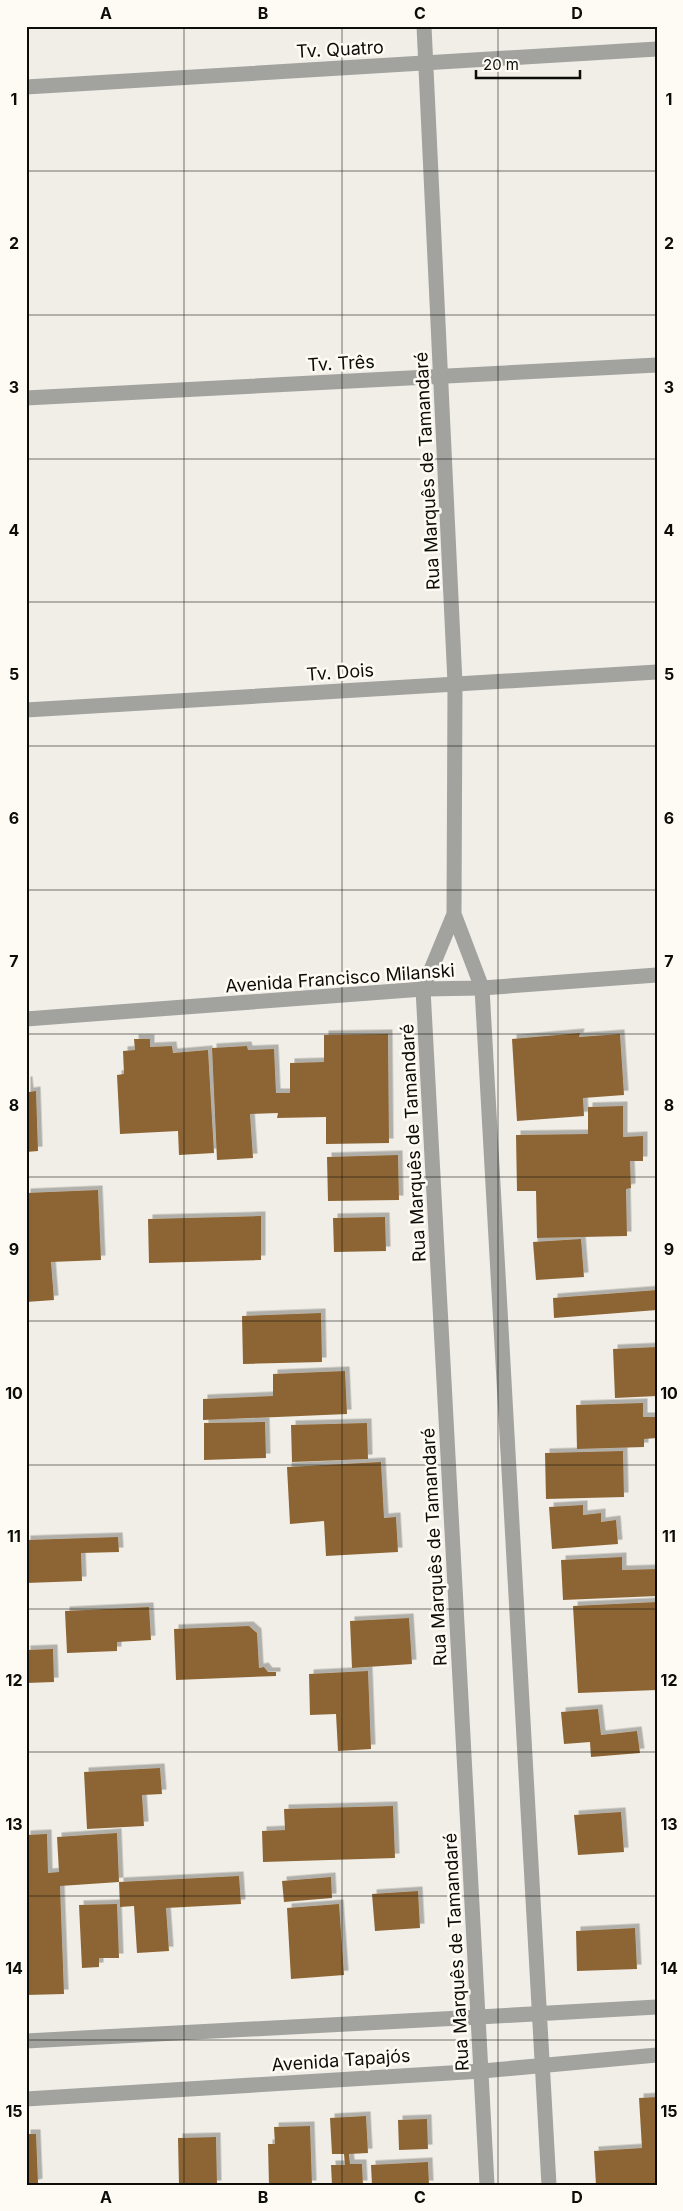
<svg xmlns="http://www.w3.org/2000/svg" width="683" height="2211" viewBox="0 0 683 2211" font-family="Inter,sans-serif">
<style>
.building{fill:#8d6535;filter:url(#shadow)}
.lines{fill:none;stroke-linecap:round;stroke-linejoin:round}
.minor{stroke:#a2a29f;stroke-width:15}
.tertiary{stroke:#a2a29f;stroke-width:15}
.grid{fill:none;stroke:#0c0c09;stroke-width:1;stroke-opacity:0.55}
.labels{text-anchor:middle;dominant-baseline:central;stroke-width:5;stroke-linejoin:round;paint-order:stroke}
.street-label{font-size:18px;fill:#0c0c09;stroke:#fdfbf3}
.neatline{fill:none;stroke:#0c0c09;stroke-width:2}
.grid-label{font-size:16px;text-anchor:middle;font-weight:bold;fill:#0c0c09}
</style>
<defs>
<filter id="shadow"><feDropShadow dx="4.5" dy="-4.5" stdDeviation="0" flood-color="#0004"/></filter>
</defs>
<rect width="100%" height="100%" fill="#f0eee6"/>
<path class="building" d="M580 1033 579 1037 620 1034 624 1095 583 1098 584 1116 517 1121 512 1039Z
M388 1034 389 1143 326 1144V1117L277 1118 278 1113 250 1114 253 1158 217 1160 212 1048 247 1046 248 1050 274 1049 276 1093H290V1063L324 1062V1035Z
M134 1039H150V1047L172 1046 173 1053 208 1050 214 1153 179 1155 178 1131 120 1134 117 1075 124 1074 123 1051 135 1050Z
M26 1081H28L29 1092 36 1091 38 1151 26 1152Z
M623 1106V1137L643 1136V1161H630L631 1188 626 1189 627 1236 537 1238 536 1191H517L516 1135 588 1134V1107Z
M398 1155 399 1200 328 1201 327 1157Z
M98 1190 101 1260 51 1262 54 1300 26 1302V1193Z
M261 1216V1260L149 1263 148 1219Z
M385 1217 386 1251 334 1252 333 1218Z
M581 1239 584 1277 536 1280 533 1242Z
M657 1290V1310L554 1318 553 1298Z
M321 1313 322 1362 243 1364 242 1316Z
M657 1347V1396L615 1398 613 1349Z
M345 1371 347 1414 203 1420V1399L273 1396V1374Z
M643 1403V1417H657V1438L644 1439V1447L577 1449 576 1405Z
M265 1422 266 1458 204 1460V1423Z
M367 1423 368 1459 292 1462 291 1425Z
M623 1451 624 1497 546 1499 545 1453Z
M381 1462 384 1518 396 1517 398 1552 326 1556 324 1521 290 1524 287 1467Z
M583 1505V1515L601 1513V1522L616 1520 618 1544 552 1549 549 1507Z
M118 1537 119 1552 81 1553 82 1581 26 1583V1540Z
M622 1557V1570L657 1569V1596L563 1600 561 1560Z
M657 1602V1690L578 1693 573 1606Z
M149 1607 151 1640 117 1642V1651L67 1653 65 1611Z
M409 1618 412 1664 352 1668 350 1621Z
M249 1626 257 1633 259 1668 264 1667 268 1672H276V1676L176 1680 174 1629Z
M53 1649 54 1682 26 1683V1650Z
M368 1671 371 1749 338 1751 336 1714 310 1715 309 1674Z
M598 1709 601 1735 637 1731 640 1753 591 1757 590 1742 564 1744 561 1712Z
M160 1768 162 1794 142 1795 144 1826 87 1829 84 1772Z
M393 1806 395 1858 263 1862 262 1831 285 1830 284 1809Z
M621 1812 624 1852 578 1855 574 1815Z
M117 1833 119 1882 60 1886 64 1994 26 1995V1835L47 1834 48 1873 59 1872 57 1837Z
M239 1876 241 1904 166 1908 169 1951 137 1953 134 1906 120 1907 119 1882Z
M331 1877 332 1898 284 1902 282 1881Z
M418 1891 420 1928 375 1931 372 1894Z
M117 1904 119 1958H99V1967L82 1968 79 1905Z
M339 1904 344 1975 291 1979 287 1908Z
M635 1928 637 1969 577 1971 576 1931Z
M657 2097V2185H596L594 2151 642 2148 639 2098Z
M366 2116 368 2153 349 2154 350 2164H362L363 2185H332L331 2165H345L344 2154H332L330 2118Z
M427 2119 428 2149 399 2150 398 2120Z
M310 2126 312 2185H269L268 2144H275L274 2127Z
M26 2134H36L38 2183 31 2185H26Z
M216 2137 217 2185H179L178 2138Z
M428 2162 429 2185H372L371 2165Z"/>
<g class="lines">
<path class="minor" d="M26 87 657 49
M26 398 657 365
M26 710 657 672
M26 1019 423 989 482 988 657 975
M26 2041 479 2017
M26 2099 482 2071"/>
<path class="tertiary" d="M424 26 455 683 454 914 482 988 549 2185
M454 914 423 989 487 2185
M479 2017 657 2007
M482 2071 657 2055"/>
</g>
<path class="grid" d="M184 26V2185M342 26V2185M498 26V2185M26 171H657M26 315H657M26 459H657M26 602H657M26 746H657M26 890H657M26 1034H657M26 1177H657M26 1321H657M26 1465H657M26 1609H657M26 1752H657M26 1896H657M26 2040H657"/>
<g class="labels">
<g class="street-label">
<text transform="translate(340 49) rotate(-3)">Tv. Quatro</text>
<text transform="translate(341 363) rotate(-3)">Tv. Três</text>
<text transform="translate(427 471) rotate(-93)">Rua Marquês de Tamandaré</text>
<text transform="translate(340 672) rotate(-4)">Tv. Dois</text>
<text transform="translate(340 978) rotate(-4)">Avenida Francisco Milanski</text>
<text transform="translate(413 1143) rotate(-93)">Rua Marquês de Tamandaré</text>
<text transform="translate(434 1547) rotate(-93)">Rua Marquês de Tamandaré</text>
<text transform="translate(456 1952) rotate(-93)">Rua Marquês de Tamandaré</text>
<text transform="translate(341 2060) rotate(-4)">Avenida Tapajós</text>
</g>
</g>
<rect width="683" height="2211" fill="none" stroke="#fdfbf3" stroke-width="55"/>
<path d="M476 70v8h104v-8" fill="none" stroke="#0c0c09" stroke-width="2.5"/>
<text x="483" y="70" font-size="15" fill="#0c0c09" stroke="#fdfbf3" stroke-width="4" paint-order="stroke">20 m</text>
<rect x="28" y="28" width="628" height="2156" class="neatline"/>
<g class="grid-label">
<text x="106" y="19">A</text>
<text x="263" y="19">B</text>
<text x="420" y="19">C</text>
<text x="577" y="19">D</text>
<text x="14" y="105">1</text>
<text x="669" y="105">1</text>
<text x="14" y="249">2</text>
<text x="669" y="249">2</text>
<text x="14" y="393">3</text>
<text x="669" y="393">3</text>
<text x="14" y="536">4</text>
<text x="669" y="536">4</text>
<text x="14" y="680">5</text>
<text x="669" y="680">5</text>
<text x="14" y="824">6</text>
<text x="669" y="824">6</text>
<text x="14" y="967">7</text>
<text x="669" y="967">7</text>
<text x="14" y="1111">8</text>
<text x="669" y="1111">8</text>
<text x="14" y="1255">9</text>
<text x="669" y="1255">9</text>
<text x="14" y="1399">10</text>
<text x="669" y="1399">10</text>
<text x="14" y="1542">11</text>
<text x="669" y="1542">11</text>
<text x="14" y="1686">12</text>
<text x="669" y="1686">12</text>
<text x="14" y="1830">13</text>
<text x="669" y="1830">13</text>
<text x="14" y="1974">14</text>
<text x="669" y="1974">14</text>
<text x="14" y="2117">15</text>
<text x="669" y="2117">15</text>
<text x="106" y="2203">A</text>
<text x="263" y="2203">B</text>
<text x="420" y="2203">C</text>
<text x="577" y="2203">D</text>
</g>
</svg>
